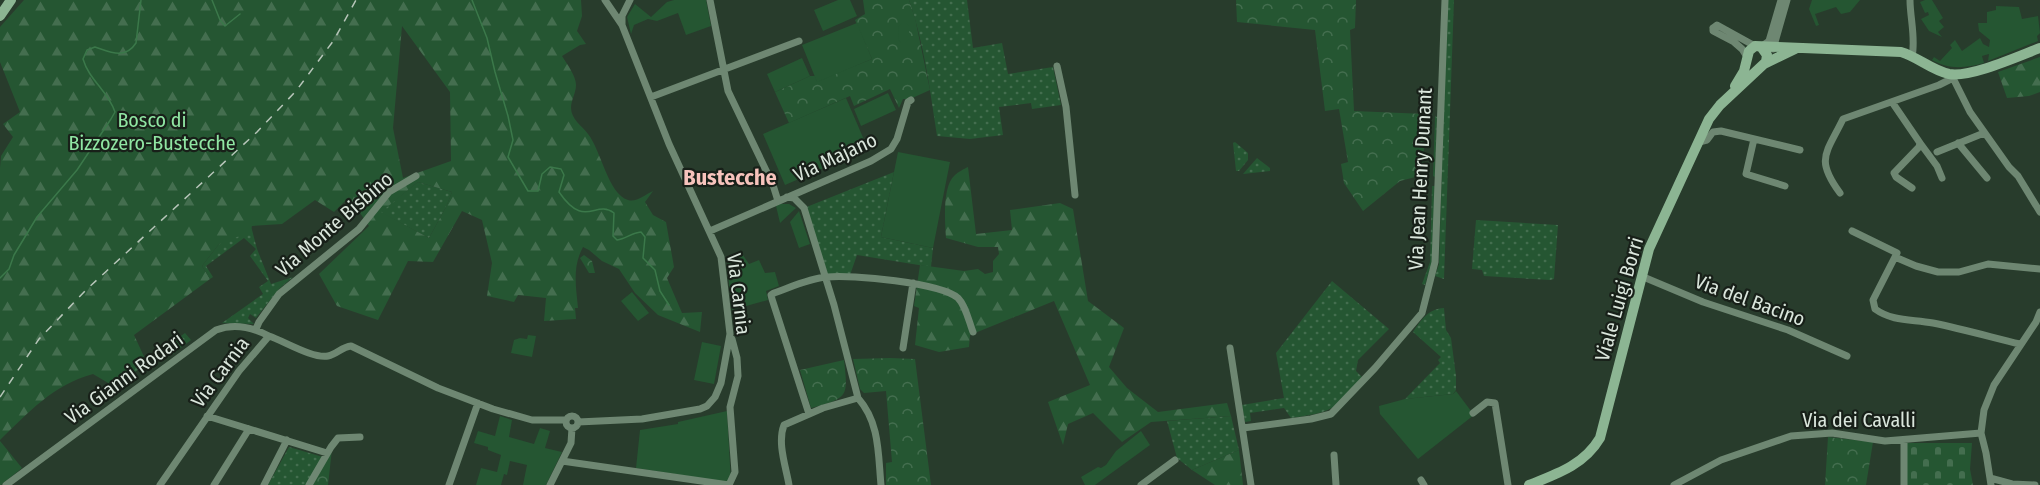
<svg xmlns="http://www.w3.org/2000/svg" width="2040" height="485" viewBox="0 0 2040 485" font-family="'Fira Sans Condensed',sans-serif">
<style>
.grass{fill:url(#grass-dots)}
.forest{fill:url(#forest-firs);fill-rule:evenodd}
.cemetery{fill:url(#cemetery-stones)}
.park{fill:url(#park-crowns)}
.garden{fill:#255632}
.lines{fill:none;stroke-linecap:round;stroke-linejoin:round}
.stream{stroke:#3b784a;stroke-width:1.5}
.street{stroke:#6e8772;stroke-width:7}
.secondary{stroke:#8cb593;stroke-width:10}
.rail{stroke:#b7c5b9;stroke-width:1.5;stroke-dasharray:8 8;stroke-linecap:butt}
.labels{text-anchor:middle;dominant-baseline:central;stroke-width:4.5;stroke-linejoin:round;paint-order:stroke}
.park-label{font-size:20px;fill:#90e6a3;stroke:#182019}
.street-label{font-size:20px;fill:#dae6dc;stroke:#182019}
.quarter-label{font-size:22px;font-weight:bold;fill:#f7c3bc;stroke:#182019}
</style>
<defs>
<pattern id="grass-dots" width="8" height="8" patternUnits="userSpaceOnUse" patternTransform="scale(1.5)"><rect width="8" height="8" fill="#255632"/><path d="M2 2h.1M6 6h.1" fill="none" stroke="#446e4f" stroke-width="1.8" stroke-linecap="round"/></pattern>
<pattern id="forest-firs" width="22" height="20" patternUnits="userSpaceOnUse" patternTransform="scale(1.5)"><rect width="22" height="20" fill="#255632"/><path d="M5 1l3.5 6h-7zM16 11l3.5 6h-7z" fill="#446e4f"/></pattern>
<pattern id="cemetery-stones" width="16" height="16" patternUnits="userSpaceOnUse" patternTransform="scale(1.5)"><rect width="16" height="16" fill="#255632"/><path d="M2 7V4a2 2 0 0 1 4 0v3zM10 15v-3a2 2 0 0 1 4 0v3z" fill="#446e4f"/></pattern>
<pattern id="park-crowns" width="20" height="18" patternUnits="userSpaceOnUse" patternTransform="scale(1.5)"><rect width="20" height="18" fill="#255632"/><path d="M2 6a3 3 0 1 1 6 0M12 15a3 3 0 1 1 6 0" fill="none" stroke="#446e4f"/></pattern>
</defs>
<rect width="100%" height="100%" fill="#283c2c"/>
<path class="grass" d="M909 0H967L973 48 1002 43 1008 74 1053 67 1061 105 1032 109 1031 103 999 107 1003 135 970 139 937 136C930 90 924 43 909 0Z
M1447 0H1454L1444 279 1435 276 1439 264Z
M1435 116 1437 117 1435 177 1433 176Z
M1235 142 1248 153V160L1239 171H1236L1233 143Z
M1257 158 1270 168V171L1243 174Z
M894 172 881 237 933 248 931 267 857 255 850 275 825 277 804 208Z
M418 182 452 192 446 207 429 238 380 212Z
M1432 186H1435L1432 262 1425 285 1422 284 1430 262Z
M1476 220 1558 225 1554 279 1550 280 1484 276 1482 270 1472 269Z
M251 226 257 249 271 284 293 277 279 289 256 318 250 314 248 318 254 324 222 323 263 294 259 287 268 281 250 256 256 249 244 238 206 266 213 277 210 279 202 266 219 244Z
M1332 281 1389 329 1358 360 1356 371 1362 377C1335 410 1334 412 1291 418L1284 408 1250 413 1251 421 1245 422 1242 405 1284 398 1276 353Z
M1444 308 1446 330 1451 338 1456 376V390L1453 394 1405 399 1440 363 1438 360 1441 357 1413 332C1421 320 1428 309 1444 308Z
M185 333 191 340 173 354 167 346Z
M1231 416 1239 450 1192 470 1177 458 1167 421Z
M289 447 323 457 307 485H268Z"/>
<path class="forest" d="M24 0H581L582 16 577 31 586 44 580 45 562 56C567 64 576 76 576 85 576 93 571 100 571 108 571 119 582 126 588 134 601 150 608 194 628 200 636 203 646 194 653 191L645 202 653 215 666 222 674 267 667 278 682 313 702 312 700 332 658 315 635 293 619 269 602 261 589 250 583 247C572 267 576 287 578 308H575L576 319 544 321 546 298 518 295 514 302 487 296 492 263 482 220 462 211 433 262 408 261 378 320 337 306 319 274 369 226 349 197 334 212 315 200 282 224 252 226 250 232 219 244 202 266 210 279 134 335 147 363 115 387 93 374C53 385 29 412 0 440V168L1 156 13 137 3 124 20 112 0 62V27ZM402 26 450 92 451 161 403 178 393 128ZM418 182 452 192 446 207 429 238 381 212Z
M2040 57V92L2029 96 2007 98 1998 72Z
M968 167 976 234 1012 230 1010 210 1060 203 1073 209 1088 301 1124 328 1109 367 1127 388 1158 412 1227 403 1231 416 1151 422 1122 442 1093 413 1068 424 1063 445 1048 402 1090 385 1054 301 970 335 969 347 939 352 915 345 919 308 914 306 920 265 964 271 978 269 985 274 993 272V261L999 254 998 247H978L946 238C945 222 942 186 955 175 958 172 964 169 968 167Z
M0 441 22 468 1 485H0Z
M1239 450 1243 485H1215L1192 470Z"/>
<path class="cemetery" d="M1905 443H1972L1970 469 1973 485H1906Z"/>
<path class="park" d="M863 0H909L915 18 930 90 910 99H903L899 108 890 89 854 106 850 96 789 123 775 92 810 76H815L817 81 872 59 855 20 865 14Z
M1236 0H1356L1355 28 1350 30 1354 111 1425 114 1423 175 1400 181 1363 211 1344 183 1341 164 1348 162 1339 109 1325 111 1315 30 1237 22Z
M584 255 592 261 595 273H589L580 258Z
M890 358 915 359 931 485H886V463L892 462 886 391 864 393 860 389 853 359Z
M844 360C848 396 849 398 811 408L800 370Z
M1828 437 1873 442 1866 485H1825Z
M332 449 328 485H312Z"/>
<path class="garden" d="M674 0H706L711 26 686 35 678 13 657 21 648 19 634 25 631 34 627 17 635 4 651 17 667 2Z
M838 0H850L857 16 823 31 814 10Z
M1812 0H1860L1850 12 1841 14 1836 7 1815 14 1819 25 1816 26 1809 9Z
M1925 0H1932L1943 18 1939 21 1944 27 1938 32 1942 37 1929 31 1921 19 1929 15 1928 12 1925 13 1920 2Z
M1996 6 2019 7 2022 19 2038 16 2040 33 2037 36 2038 41 1988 61 1989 54 1982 56 1984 63C1966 68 1949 70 1932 60L1934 57 1940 61 1952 48 1950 45 1955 40 1962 51 1980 38 1983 44 1989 47 1990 40 1979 31 1978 23H1987V12L1996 10Z
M857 23 872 59 817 82 802 45Z
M902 23H906L909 26V39L905 43H901L898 39 899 26Z
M802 58 810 76 775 92 767 74Z
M888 93 896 110 861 126 854 109Z
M846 98 868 149 785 185 763 134Z
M898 152 950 162 933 248 881 237Z
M780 204H789L796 208 780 223 776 206Z
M799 211 810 244 799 248 790 222Z
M743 255 749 264 759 260 765 273 775 272 779 286 766 291 768 300 732 310 727 266 729 261Z
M632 292 649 313 638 321 621 301Z
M528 335 536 336 532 357 511 353 514 340 520 338 527 339Z
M702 342 721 346 714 384 694 380Z
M1456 391 1474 415 1418 459 1380 414 1379 406 1405 399 1453 394Z
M727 411 731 483 636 468 640 430 678 424V422Z
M500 416 512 420 509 437 534 444 540 428 550 431 545 448 562 452 546 485H523L527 465 510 461 507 475 504 474 501 485H476L481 468 497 472 501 455 488 450V447L474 443 478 431 495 436Z
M1141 431 1150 445 1095 485H1085L1081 477 1098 467 1101 468 1106 465 1116 451Z"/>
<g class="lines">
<path class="stream" d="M212 0 220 20 225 26 240 14
M472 0 487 38 495 72 508 116 513 140 508 157 528 191H538L542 174 550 167 561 169 564 175 559 192C585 230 595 199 614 213L613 236 617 240C626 239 631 233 641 232L645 237 643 258 655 270 660 291 669 305
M0 278 9 269 14 255 37 217 77 170 111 119 115 112C108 91 89 80 83 59L87 50 95 47C110 52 125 60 136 43L141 0"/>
<path class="street" d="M605 0 622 25
M710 0 728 91 773 185 778 201
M1910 0C1910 17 1916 40 1912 56
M1713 28 1717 25 1755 46
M1713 28V31L1734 42 1742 49 1747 57
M1762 46 1769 41 1781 0
M1773 49 1787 0
M1057 66 1066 107 1075 195
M1951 74 1970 112 2009 167 2018 176 2040 212
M651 97 799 41
M1892 102 1920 143 1919 147 1894 173 1896 177 1912 188
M1754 139 1746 174 1785 186
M1699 142 1707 140 1713 132 1721 131 1800 150
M1920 143 1937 166 1942 178
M1958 143 1987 178
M1937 152 1984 133
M1840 193C1815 159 1826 154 1843 119L1939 85 1949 80 1951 74
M787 197 794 198 804 208 834 305 858 398C880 423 878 454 881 485
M710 231 871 161 891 149 897 139 908 102 911 100
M1852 231 1897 253 1873 300 1875 309C1893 322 1913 319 1933 323 1962 329 1991 337 2020 344
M1895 257 1916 266 1938 272H1959L1988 264 2040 269
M1641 276 1703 302 1788 330 1847 356
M256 329 259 322 279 294 359 229 389 192 416 176
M903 348 913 283
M1230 348 1251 485
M1473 413 1487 402 1495 403 1508 485
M809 414 772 299 771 295 774 293C791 287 810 278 827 277 851 274 941 283 958 298 966 306 969 322 973 332
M566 422a6 6 0 1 1 12 0a6 6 0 1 1-12 0Z
M207 416 327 453
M578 422 642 419 700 409 707 406 715 397 721 383 730 334 721 257 669 144 622 25V16L630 0
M1243 428 1311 419 1331 414 1375 368 1422 313 1435 262 1445 0
M1904 440V485
M1334 455 1336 485
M562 461 729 485 735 472 730 407 738 376 737 358 732 339
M1990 478 2012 484 2035 485
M1421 480 1424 485
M6 485 216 330C234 323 252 327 269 336
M160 485 239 371 269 336C284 341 313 359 328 356 337 354 342 347 351 346L438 388 493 409 532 420H566
M214 485 249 429
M264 485 287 440
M309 485 331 447 338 438 360 437
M449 485 478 403
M550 485 571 443 572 428
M789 485C786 467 777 443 784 425L823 408 858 398
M1141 485 1175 460
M1674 485 1721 460 1791 436 1832 433 1885 441 1981 433
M1991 485 1986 453 1981 433 1984 410 1994 385 2036 322 2040 312"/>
<path class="secondary" d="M0 16 11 0
M1764 64 1795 49
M1735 86 1744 71 1749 51 1755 46 1901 52C1918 57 1931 70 1949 74 1970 78 2019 56 2040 48
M1529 485C1557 474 1584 465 1600 438L1649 249 1709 119 1720 105 1766 62 1767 55 1762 48"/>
<path class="rail" d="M0 397 39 339 86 290 257 132 296 91 334 40 356 0"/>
</g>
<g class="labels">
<g class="park-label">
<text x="152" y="120">Bosco di<tspan x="152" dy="23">Bizzozero-Bustecche</tspan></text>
</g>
<g class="street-label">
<text transform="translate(835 157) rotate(-25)">Via Majano</text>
<text transform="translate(1420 179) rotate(-87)">Via Jean Henry Dunant</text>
<text transform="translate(334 224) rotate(-41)">Via Monte Bisbino</text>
<text transform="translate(739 294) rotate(83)">Via Carnia</text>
<text transform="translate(1619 299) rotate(-74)">Viale Luigi Borri</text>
<text transform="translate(1750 300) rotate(20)">Via del Bacino</text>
<text transform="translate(220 372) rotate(-53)">Via Carnia</text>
<text transform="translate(124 378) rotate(-36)">Via Gianni Rodari</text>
<text x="1859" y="420">Via dei Cavalli</text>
</g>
<g class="quarter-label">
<text x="730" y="177">Bustecche</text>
</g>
</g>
</svg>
